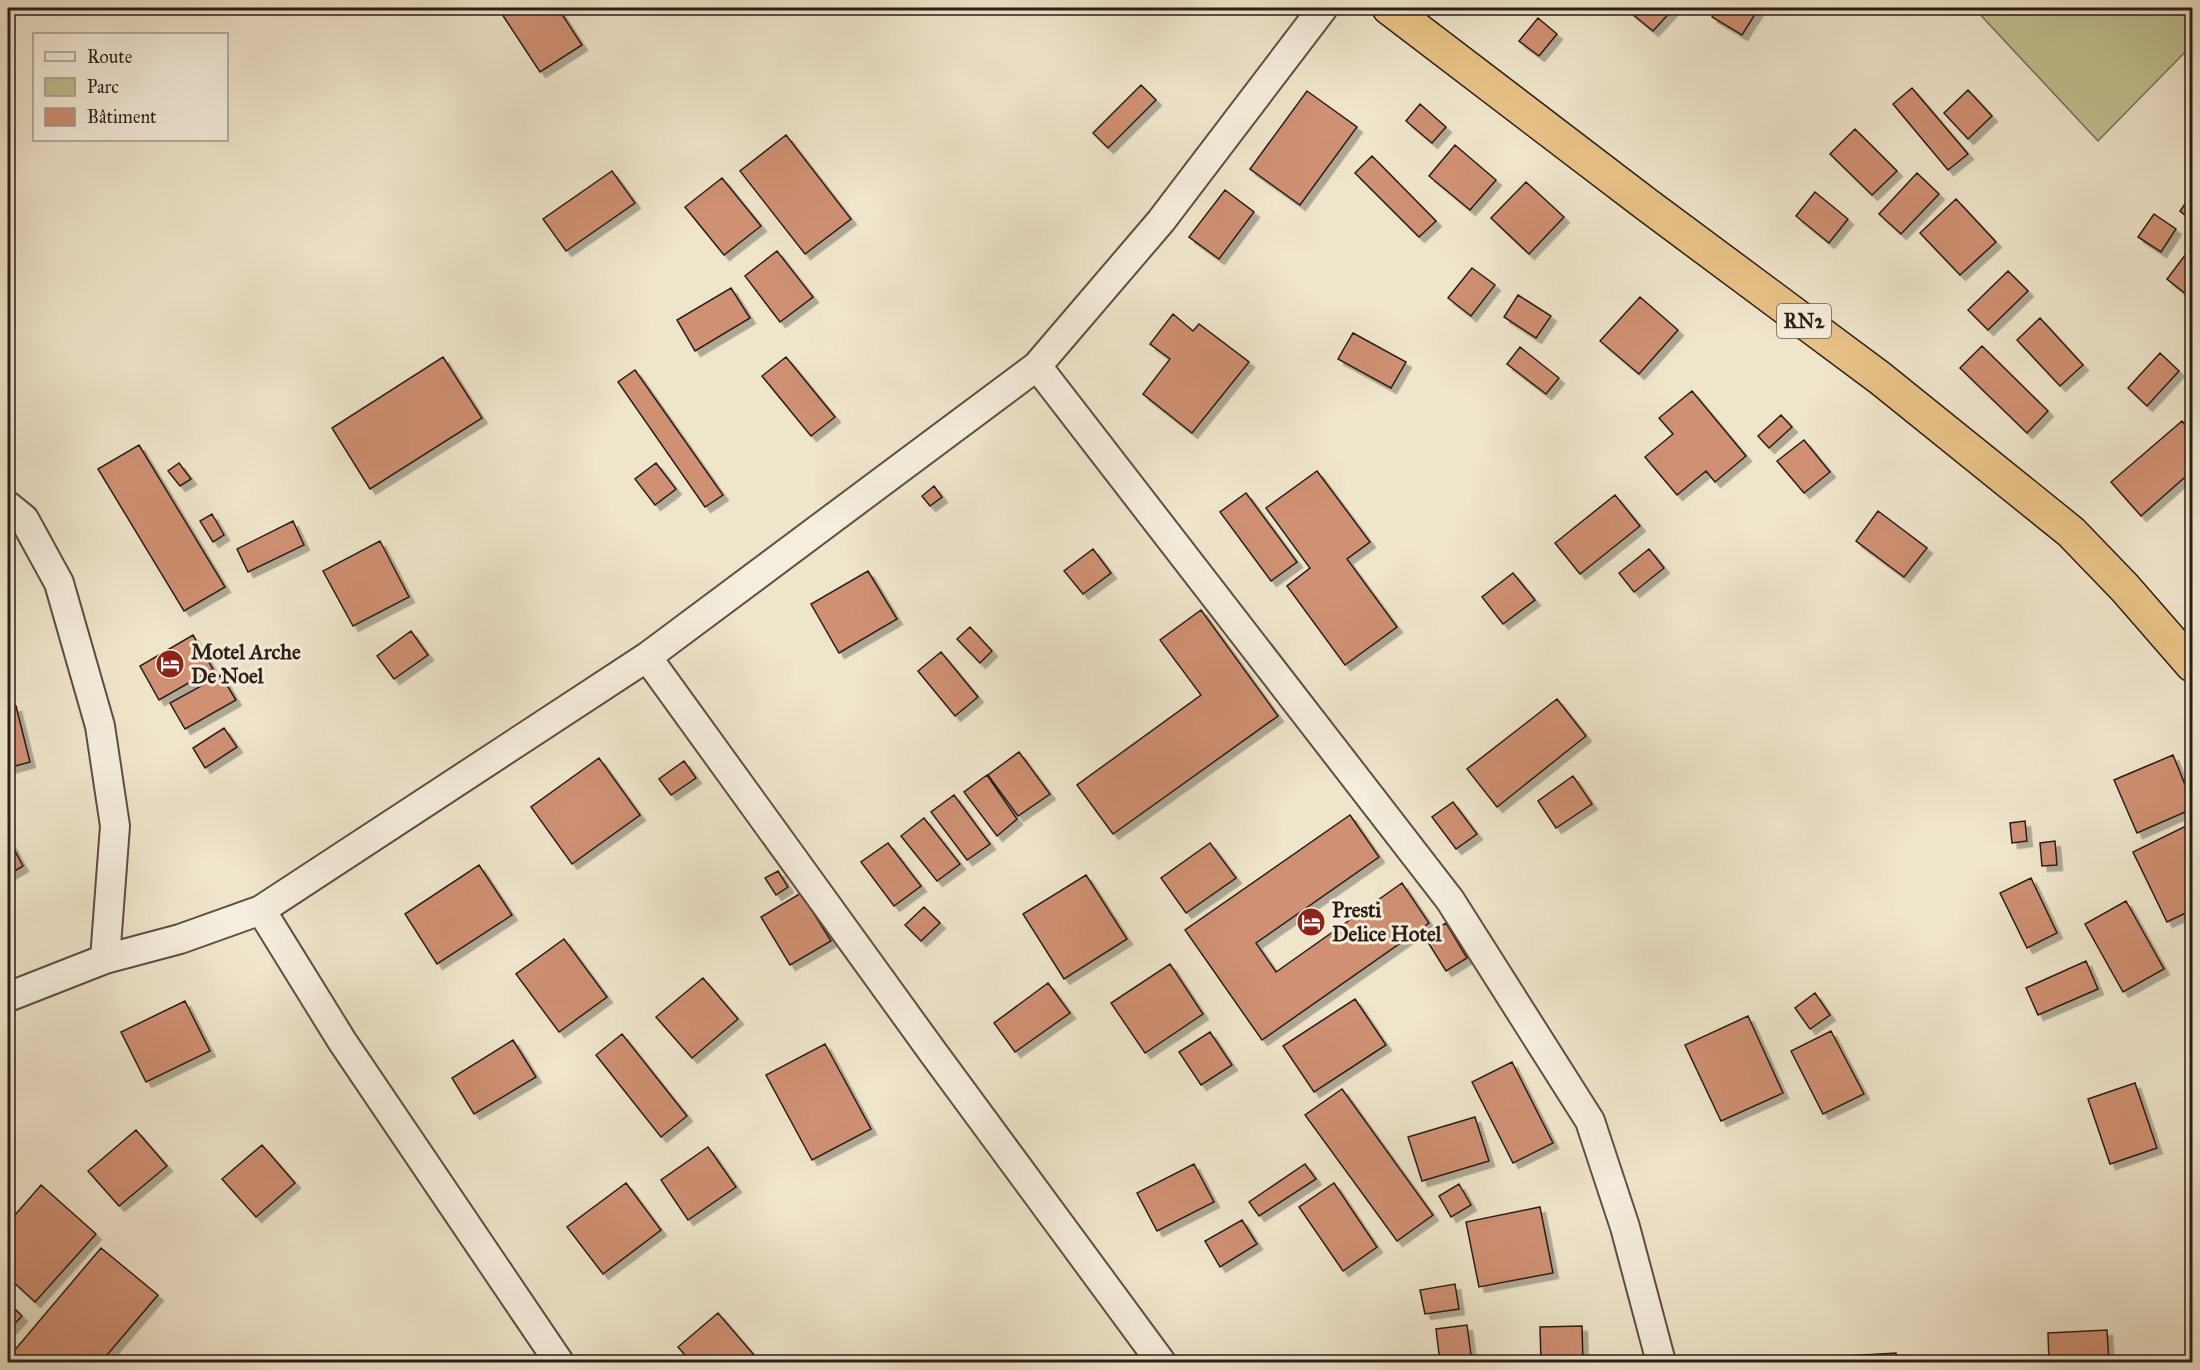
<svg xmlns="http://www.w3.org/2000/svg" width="2200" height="1370" viewBox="0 0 2200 1370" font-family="'IM FELL Great Primer',serif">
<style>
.green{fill:#c0c293;stroke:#767054;stroke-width:1.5}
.building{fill:#cf9073;stroke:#2b1d16;stroke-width:1.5;filter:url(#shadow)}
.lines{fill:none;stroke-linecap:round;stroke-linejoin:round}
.street-casing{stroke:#5c4f43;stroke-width:32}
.highway-casing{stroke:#2b1d16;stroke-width:36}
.street{stroke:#f5eedd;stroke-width:28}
.highway{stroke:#e8c286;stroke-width:33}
.labels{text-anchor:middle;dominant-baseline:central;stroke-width:6;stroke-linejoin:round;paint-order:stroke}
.shield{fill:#f5eedd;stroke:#685c52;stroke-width:1.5}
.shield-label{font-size:20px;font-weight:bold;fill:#2b1d16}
.poi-label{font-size:21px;font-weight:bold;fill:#2b1d16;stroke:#f5eedd;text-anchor:start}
</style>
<defs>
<filter id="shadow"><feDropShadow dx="5.5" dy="5.5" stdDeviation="0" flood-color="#0004"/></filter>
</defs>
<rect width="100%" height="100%" fill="#efe5cb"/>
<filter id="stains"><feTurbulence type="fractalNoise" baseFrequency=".00333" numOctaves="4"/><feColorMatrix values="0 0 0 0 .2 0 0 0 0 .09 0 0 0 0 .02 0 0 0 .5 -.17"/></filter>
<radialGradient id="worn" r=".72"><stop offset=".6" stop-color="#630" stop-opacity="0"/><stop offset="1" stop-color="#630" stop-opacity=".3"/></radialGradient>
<path class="green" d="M1974 8H2192V45L2098 141Z"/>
<path class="building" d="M498 8H558L582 45 540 72Z
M1625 8H1674L1653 31Z
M1717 8H1759L1742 35 1712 17Z
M1538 18 1557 34 1539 56 1519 41Z
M1141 85 1156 100 1108 148 1093 133Z
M1912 88 1968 154 1948 170 1893 104Z
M1968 90 1992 116 1968 139 1944 113Z
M1307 91 1357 127 1300 205 1250 169Z
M1420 104 1446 127 1432 143 1406 121Z
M1855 129 1897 171 1872 195 1830 154Z
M786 135 851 219 805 254 740 171Z
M1455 145 1496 180 1470 210 1429 176Z
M1372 156 1436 221 1419 237 1355 173Z
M612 171 635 203 566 251 543 219Z
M1917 173 1939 194 1901 234 1879 214Z
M722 178 761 226 724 255 685 207Z
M1526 182 1564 217 1529 254 1491 218Z
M1225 190 1254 212 1219 259 1189 237Z
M1815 192 1848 219 1829 243 1796 216Z
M2190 197 2192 199V221L2180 211Z
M1956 199 1996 242 1960 275 1920 233Z
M2154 214 2176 229 2161 252 2138 237Z
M2192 246V299L2167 279Z
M777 251 813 297 780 322 745 276Z
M1472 268 1495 285 1471 316 1448 298Z
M2008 271 2028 291 1988 330 1968 310Z
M731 288 750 318 695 351 677 320Z
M1518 295 1551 316 1536 338 1504 317Z
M1640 297 1678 330 1639 374 1600 341Z
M1173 314 1193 331 1199 324 1249 362 1192 433 1143 394 1170 359 1150 344Z
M2040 318 2083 365 2060 386 2017 340Z
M1353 333 1406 362 1391 388 1338 359Z
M1982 346 2048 411 2027 433 1960 368Z
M1520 347 1559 378 1546 394 1507 364Z
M2160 353 2179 371 2147 406 2128 388Z
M443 357 482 418 370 489 332 428Z
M786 357 835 417 811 436 762 376Z
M635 370 723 495 705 507 618 382Z
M1692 391 1746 456 1715 482 1706 471 1677 495 1645 457 1673 434 1659 418Z
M1781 415 1792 427 1769 448 1758 436Z
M2182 421 2192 433V471L2141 516 2111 482Z
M1804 440 1830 472 1804 493 1777 461Z
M139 445 225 587 184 611 98 469Z
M179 463 191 479 180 486 168 471Z
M656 463 676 489 655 505 635 479Z
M1317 471 1370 542 1347 559 1397 627 1345 665 1287 586 1310 568 1266 508Z
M934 486 942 497 930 506 922 496Z
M1246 493 1297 562 1271 581 1220 512Z
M1615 495 1640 526 1580 574 1555 543Z
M1878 511 1927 548 1904 577 1856 541Z
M212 514 224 535 213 542 200 521Z
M293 521 304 545 248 572 237 549Z
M380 541 409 597 353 626 323 571Z
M1093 549 1111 573 1083 594 1064 571Z
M1649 549 1664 568 1634 592 1619 573Z
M868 571 897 619 839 653 811 604Z
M1513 573 1535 600 1503 624 1482 597Z
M1201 610 1278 716 1113 834 1077 785 1201 695 1160 640Z
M970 627 992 651 980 663 957 639Z
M411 631 428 655 394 679 377 656Z
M193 635 213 669 159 700 140 666Z
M941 652 978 697 955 716 918 671Z
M221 675 236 700 185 729 170 703Z
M1557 699 1586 736 1497 807 1467 769Z
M16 706 30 762 8 768V708Z
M224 728 237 747 205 768 193 748Z
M1019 752 1050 794 1018 816 988 775Z
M2173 755 2192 802V809L2137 833 2114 780Z
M599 758 640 815 572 864 531 807Z
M684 761 696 778 671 795 659 779Z
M987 775 1017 819 997 836 964 792Z
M1573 776 1592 804 1556 828 1538 801Z
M954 795 990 844 967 860 931 812Z
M1453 802 1477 834 1456 849 1432 817Z
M1350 815 1379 857 1256 943 1276 972 1402 883 1429 923 1262 1040 1185 930Z
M924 818 960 864 937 881 901 836Z
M2025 821 2027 841 2012 843 2010 823Z
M2192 823V910L2167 922 2133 852Z
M8 838 23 866 8 875Z
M2055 841 2057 865 2042 866 2040 843Z
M888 843 921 886 894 906 861 862Z
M1210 843 1236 878 1186 913 1161 878Z
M479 865 512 915 437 964 405 914Z
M778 871 788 887 776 895 765 878Z
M1086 875 1127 939 1064 979 1023 914Z
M2031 878 2057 933 2027 948 2000 893Z
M801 893 831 941 790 965 761 917Z
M2126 901 2164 969 2123 992 2085 924Z
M924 907 940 923 921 941 905 925Z
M1446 923 1467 958 1446 971 1424 936Z
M564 939 607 997 559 1032 516 974Z
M2086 961 2098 989 2038 1015 2026 988Z
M1170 964 1203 1014 1145 1053 1111 1003Z
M703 978 738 1019 692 1058 656 1017Z
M1048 983 1070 1013 1015 1052 994 1023Z
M1815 993 1830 1015 1810 1029 1795 1008Z
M1355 999 1386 1045 1314 1092 1283 1046Z
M185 1001 210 1051 146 1082 121 1032Z
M1748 1016 1783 1093 1721 1121 1685 1045Z
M1831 1031 1864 1094 1823 1114 1791 1051Z
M1210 1032 1232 1065 1201 1085 1179 1052Z
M622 1034 687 1116 661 1137 596 1055Z
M513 1040 536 1077 474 1114 452 1078Z
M825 1044 871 1129 812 1160 766 1075Z
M1512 1062 1553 1143 1513 1163 1472 1082Z
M2135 1083 2157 1148 2110 1164 2088 1099Z
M1342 1089 1433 1215 1397 1241 1305 1115Z
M1475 1117 1489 1161 1422 1181 1408 1137Z
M136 1130 167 1166 119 1206 88 1171Z
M262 1145 295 1183 256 1217 222 1179Z
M708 1147 736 1187 688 1220 661 1180Z
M1194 1164 1214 1202 1157 1231 1137 1193Z
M1305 1164 1316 1179 1259 1216 1249 1202Z
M626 1183 661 1230 603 1274 567 1227Z
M1334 1183 1377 1247 1343 1271 1299 1207Z
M1459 1184 1471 1205 1451 1217 1439 1196Z
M41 1185 96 1234 35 1302 8 1277V1223Z
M1540 1207 1553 1273 1479 1287 1466 1222Z
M1242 1220 1257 1244 1220 1267 1205 1241Z
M101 1248 158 1295 101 1362H8V1358Z
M1455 1284 1459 1309 1425 1314 1420 1290Z
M8 1302 22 1316 8 1331Z
M718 1313 760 1362H691L678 1347Z
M1467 1325 1472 1362H1440L1436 1329Z
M1582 1326 1583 1362H1541L1540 1327Z
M2107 1330 2109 1362H2049L2048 1333Z
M1896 1353 1897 1362H1847V1356Z"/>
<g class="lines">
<g class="street-casing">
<path id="street" d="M1037 366 1450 900 1590 1121 1625 1227 1661 1362
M8 506 24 519 59 583 100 726 115 826 105 959
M647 657 932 1051 1161 1362
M261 910 342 1041 559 1362
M8 997 105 959 180 939 261 910 647 657 1037 366 1161 221 1323 8"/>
</g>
<g class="highway-casing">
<path id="highway" d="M1389 8 1646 204 1880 378 2071 532 2125 588 2192 665"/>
</g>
<use href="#street" class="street"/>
<use href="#highway" class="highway"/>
</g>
<defs>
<g id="hotel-disc" transform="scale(1.5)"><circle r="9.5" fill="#8f2418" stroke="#f5eedd"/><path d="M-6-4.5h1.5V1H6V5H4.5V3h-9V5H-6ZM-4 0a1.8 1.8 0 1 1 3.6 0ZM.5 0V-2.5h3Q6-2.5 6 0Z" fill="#fff"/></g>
</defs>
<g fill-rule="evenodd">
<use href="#hotel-disc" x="170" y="664"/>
<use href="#hotel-disc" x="1311" y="922"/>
</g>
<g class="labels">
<rect class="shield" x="1777" y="304" width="54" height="34" rx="4.5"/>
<g class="shield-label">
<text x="1804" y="321">RN2</text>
</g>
<g class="poi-label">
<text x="191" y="652">Motel Arche<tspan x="191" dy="24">De Noel</tspan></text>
<text x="1332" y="910">Presti<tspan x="1332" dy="24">Delice Hotel</tspan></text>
</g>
</g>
<rect width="2200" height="1370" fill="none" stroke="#efe5cb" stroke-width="30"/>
<rect x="9" y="9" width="2182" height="1352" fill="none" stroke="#2b1d16" stroke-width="3"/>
<rect x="15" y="15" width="2170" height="1340" fill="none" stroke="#2b1d16" stroke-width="1.5"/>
<rect x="33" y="33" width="195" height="108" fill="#f5eedd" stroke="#a49a8d" stroke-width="1.5"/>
<rect x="45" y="52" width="30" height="9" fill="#f5eedd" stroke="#a49a8d" stroke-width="1.5"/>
<text x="87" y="63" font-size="18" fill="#2b1d16">Route</text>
<rect x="45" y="78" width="30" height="18" fill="#c0c293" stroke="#a49a8d" stroke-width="1.5"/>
<text x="87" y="93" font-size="18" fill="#2b1d16">Parc</text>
<rect x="45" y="108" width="30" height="18" fill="#cf9073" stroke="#a49a8d" stroke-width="1.5"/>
<text x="87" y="123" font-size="18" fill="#2b1d16">Bâtiment</text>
<rect width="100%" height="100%" filter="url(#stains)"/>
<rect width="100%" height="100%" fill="url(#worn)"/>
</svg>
